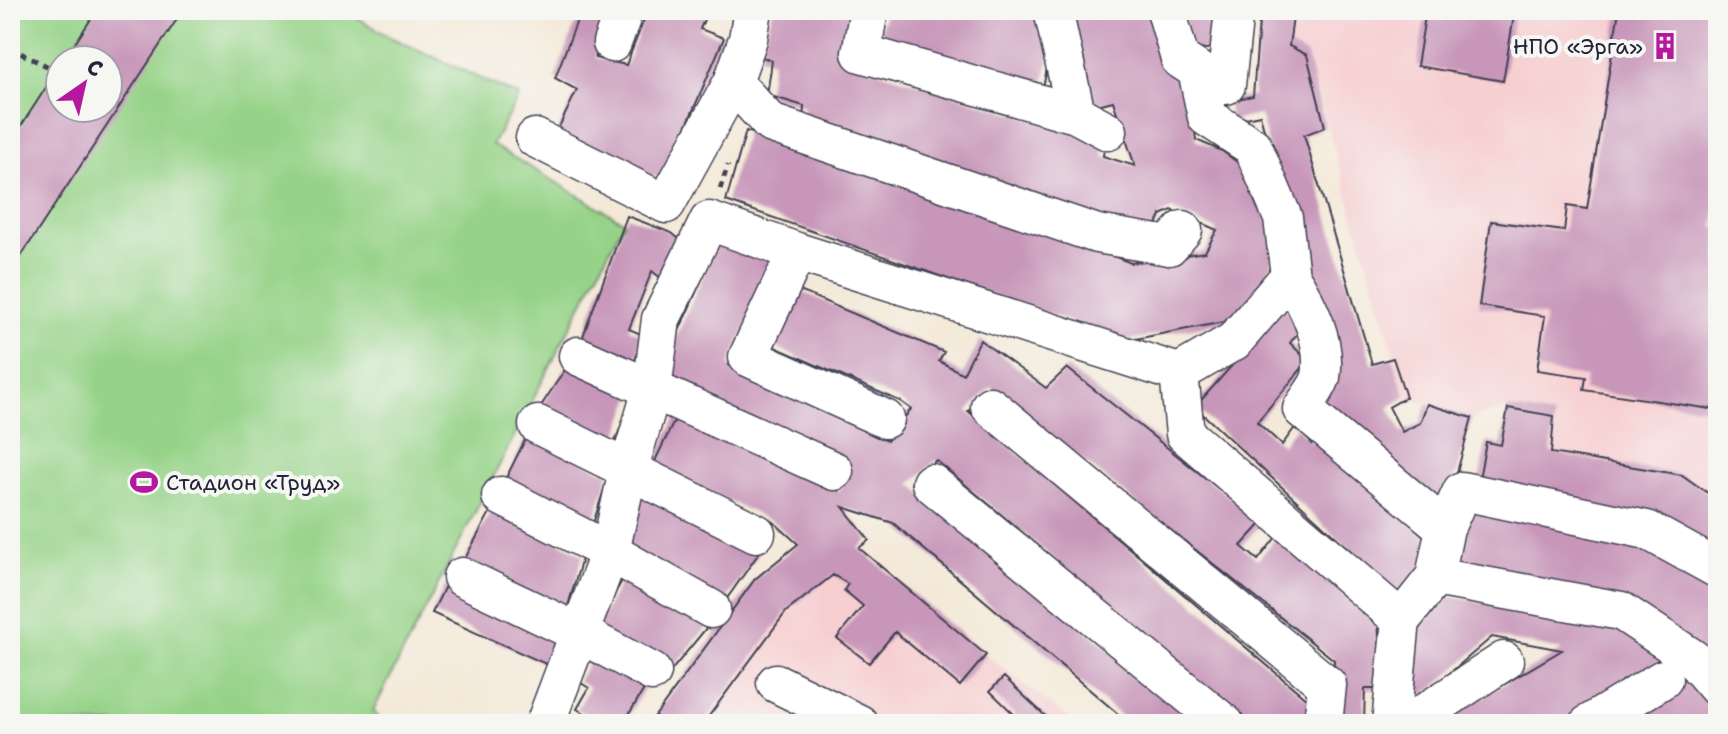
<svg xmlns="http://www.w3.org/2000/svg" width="1728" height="734" viewBox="0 0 1728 734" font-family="'Shantell Sans',sans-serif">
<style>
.built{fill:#f7cfd1}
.green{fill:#96d388;stroke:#5c7a62;stroke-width:2;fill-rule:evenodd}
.building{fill:#c796b9}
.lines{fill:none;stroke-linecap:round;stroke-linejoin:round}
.minor-casing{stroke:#424053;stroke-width:41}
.path{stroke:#424053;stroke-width:5;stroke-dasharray:6 6;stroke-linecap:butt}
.minor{stroke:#fff;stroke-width:38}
.labels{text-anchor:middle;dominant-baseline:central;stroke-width:8;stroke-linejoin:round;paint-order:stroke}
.poi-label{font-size:22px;fill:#22223b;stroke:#f6f6f2;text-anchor:end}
</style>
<rect width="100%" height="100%" fill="#f6f6f2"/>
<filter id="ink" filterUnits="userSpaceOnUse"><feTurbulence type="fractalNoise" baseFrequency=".0125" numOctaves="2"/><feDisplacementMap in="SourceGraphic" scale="16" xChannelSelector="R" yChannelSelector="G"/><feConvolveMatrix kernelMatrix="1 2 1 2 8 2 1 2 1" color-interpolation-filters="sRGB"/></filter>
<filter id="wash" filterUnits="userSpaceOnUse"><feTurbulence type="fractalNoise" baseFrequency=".006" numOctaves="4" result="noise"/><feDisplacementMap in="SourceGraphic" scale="32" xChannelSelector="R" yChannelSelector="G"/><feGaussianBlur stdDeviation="1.8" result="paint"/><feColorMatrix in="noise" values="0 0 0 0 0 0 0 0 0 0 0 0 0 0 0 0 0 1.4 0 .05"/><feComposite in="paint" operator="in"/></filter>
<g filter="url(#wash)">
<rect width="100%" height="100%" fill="#f4e9d8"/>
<path class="built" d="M1294 10H1718V500L1682 475 1551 453 1554 416 1508 408 1472 418 1406 397 1307 55 1289 46Z
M859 548 986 655 1076 724H650L755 579Z"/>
<path class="green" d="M10 10H344L390 37 519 96 492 145 624 222 373 711 384 724H10ZM60 60H108V108H60Z"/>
<g id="blocks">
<path class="building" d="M97 10H183L10 273V143L60 66V108H108V60H64Z
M581 10H612L595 58 626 65 648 10H708L700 29 724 38 663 181 557 131 577 90 555 78Z
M773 10H856L845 61 1105 142 1103 156 1135 166 1113 101 1089 107 1064 10H1157L1188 77 1196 140 1222 151 1251 172 1276 242 1266 283 1249 307 1224 322 1125 341 726 201 746 131 986 207 1131 263 1205 252 1217 230 1172 210 1161 215 1152 236 803 122 804 106 767 95 772 61 760 56Z
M886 10H1044L1052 46 1042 92 877 42Z
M1182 10H1222L1220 47 1191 51Z
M1260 10H1294L1289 46 1307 55 1325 127 1304 135 1372 364 1393 358 1406 397 1389 407 1402 432 1420 423 1427 404 1472 418 1457 472 1441 509 1411 495 1321 399 1336 384 1260 115 1231 121 1227 101 1253 96Z
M1426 10H1515L1503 81 1417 66Z
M1619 10H1718V196L1713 228H1718V410L1584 390 1586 377 1537 370 1545 316 1479 306 1491 221 1564 231 1567 206 1587 209Z
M627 216 672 233 692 250 666 282 652 271 629 329 643 335 635 361 581 342Z
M721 236 776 259 729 365 887 441 911 409 900 401 770 345 793 288 944 352 939 361 963 374 980 340 1046 388 1067 368 1262 523 1241 546 1258 560 1277 536 1378 619 1382 689H1365L1364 724H1331L1334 660 991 387 968 411 1315 706 1314 724H1251L936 460 911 484 1199 724H1130L893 523 843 507 869 540 859 548 986 655 960 686 895 632 869 663 837 638 863 606 844 590 848 584 833 575 786 612 703 724H661L653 719 755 579 798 544 775 523 653 465 677 415 839 491 852 466 670 382 674 342Z
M1284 307 1303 326 1290 343 1308 361 1257 422 1282 445 1296 426 1312 444 1315 437 1427 539 1423 565 1401 597 1195 407Z
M568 365 633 394 613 447 537 412Z
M1508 408 1554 416 1551 453 1682 475 1718 500V551L1479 479 1486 442 1501 445Z
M528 434 609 474 590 533 504 482Z
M643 490 759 553 723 604 623 550Z
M1465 504 1640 539 1718 586V663L1450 563Z
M493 507 583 555 565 616 462 564Z
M626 573 708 626 671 671 595 630Z
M445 586 557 637 548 665 432 613Z
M1439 595 1621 625 1668 656 1560 724H1437L1562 650 1492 637 1410 707 1408 638Z
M594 654 646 686 623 724H601L577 709 589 688 578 681Z
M1690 674 1718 711V724H1613Z
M1004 677 1054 724H1024L990 691Z"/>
</g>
</g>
<g filter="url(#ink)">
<use href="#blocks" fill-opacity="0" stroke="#424053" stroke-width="2"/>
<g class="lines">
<g class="minor-casing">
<path id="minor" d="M869 10 861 53 1076 114 1053 10
M612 43 624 10
M733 82 748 39 753 10
M1226 85 1234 10
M1076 114 1108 131
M535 138 666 204 733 82 770 123 1097 234 1169 246 1183 230
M797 252 748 357 885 419
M1290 276C1308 305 1327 341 1321 377 1318 388 1307 400 1302 409L1445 528
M578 356 834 471
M1179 373 1185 434 1401 620
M990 406 1327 685 1323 724
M538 425 756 533
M931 483 1225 724
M501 496 610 552 711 609
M462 577 579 633 652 672
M1435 577 1621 611 1692 658 1718 688
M776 683 859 724
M545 724 610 552 628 471 652 390 661 319 709 221 797 252 1179 373 1234 341 1290 276 1283 218 1253 147 1207 117 1197 70 1180 59 1166 10
M1391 724 1401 620 1435 577 1445 528 1462 491 1647 530 1718 569
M1408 724 1504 661
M1589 724 1663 679"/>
</g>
<path class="path" d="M10 48 57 71
M720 189 728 165"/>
<use href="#minor" class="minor"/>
</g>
</g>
<defs>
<g id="building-bare" transform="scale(2.16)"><path d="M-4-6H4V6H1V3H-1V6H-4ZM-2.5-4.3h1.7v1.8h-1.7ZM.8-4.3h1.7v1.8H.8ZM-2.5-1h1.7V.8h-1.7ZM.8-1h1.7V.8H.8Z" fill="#b5179e" stroke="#f6f6f2" stroke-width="2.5" paint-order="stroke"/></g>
<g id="stadium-bare" transform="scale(2.16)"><path d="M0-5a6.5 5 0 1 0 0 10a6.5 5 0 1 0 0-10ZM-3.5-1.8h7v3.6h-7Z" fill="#b5179e" stroke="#f6f6f2" stroke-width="2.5" paint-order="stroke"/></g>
</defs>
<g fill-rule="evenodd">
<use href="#building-bare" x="1665" y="46"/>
<use href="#stadium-bare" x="144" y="482"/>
</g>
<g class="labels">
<g class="poi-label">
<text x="1643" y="46">НПО «Эрга»</text>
<text x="166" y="482" text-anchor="start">Стадион «Труд»</text>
</g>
</g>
<rect width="1728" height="734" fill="none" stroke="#f6f6f2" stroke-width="40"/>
<g transform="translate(84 84) rotate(34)"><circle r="38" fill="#f6f6f2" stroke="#a1a1a9" stroke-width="2"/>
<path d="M0-6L14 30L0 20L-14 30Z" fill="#b5179e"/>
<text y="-12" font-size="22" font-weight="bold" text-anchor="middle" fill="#22223b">С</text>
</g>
</svg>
